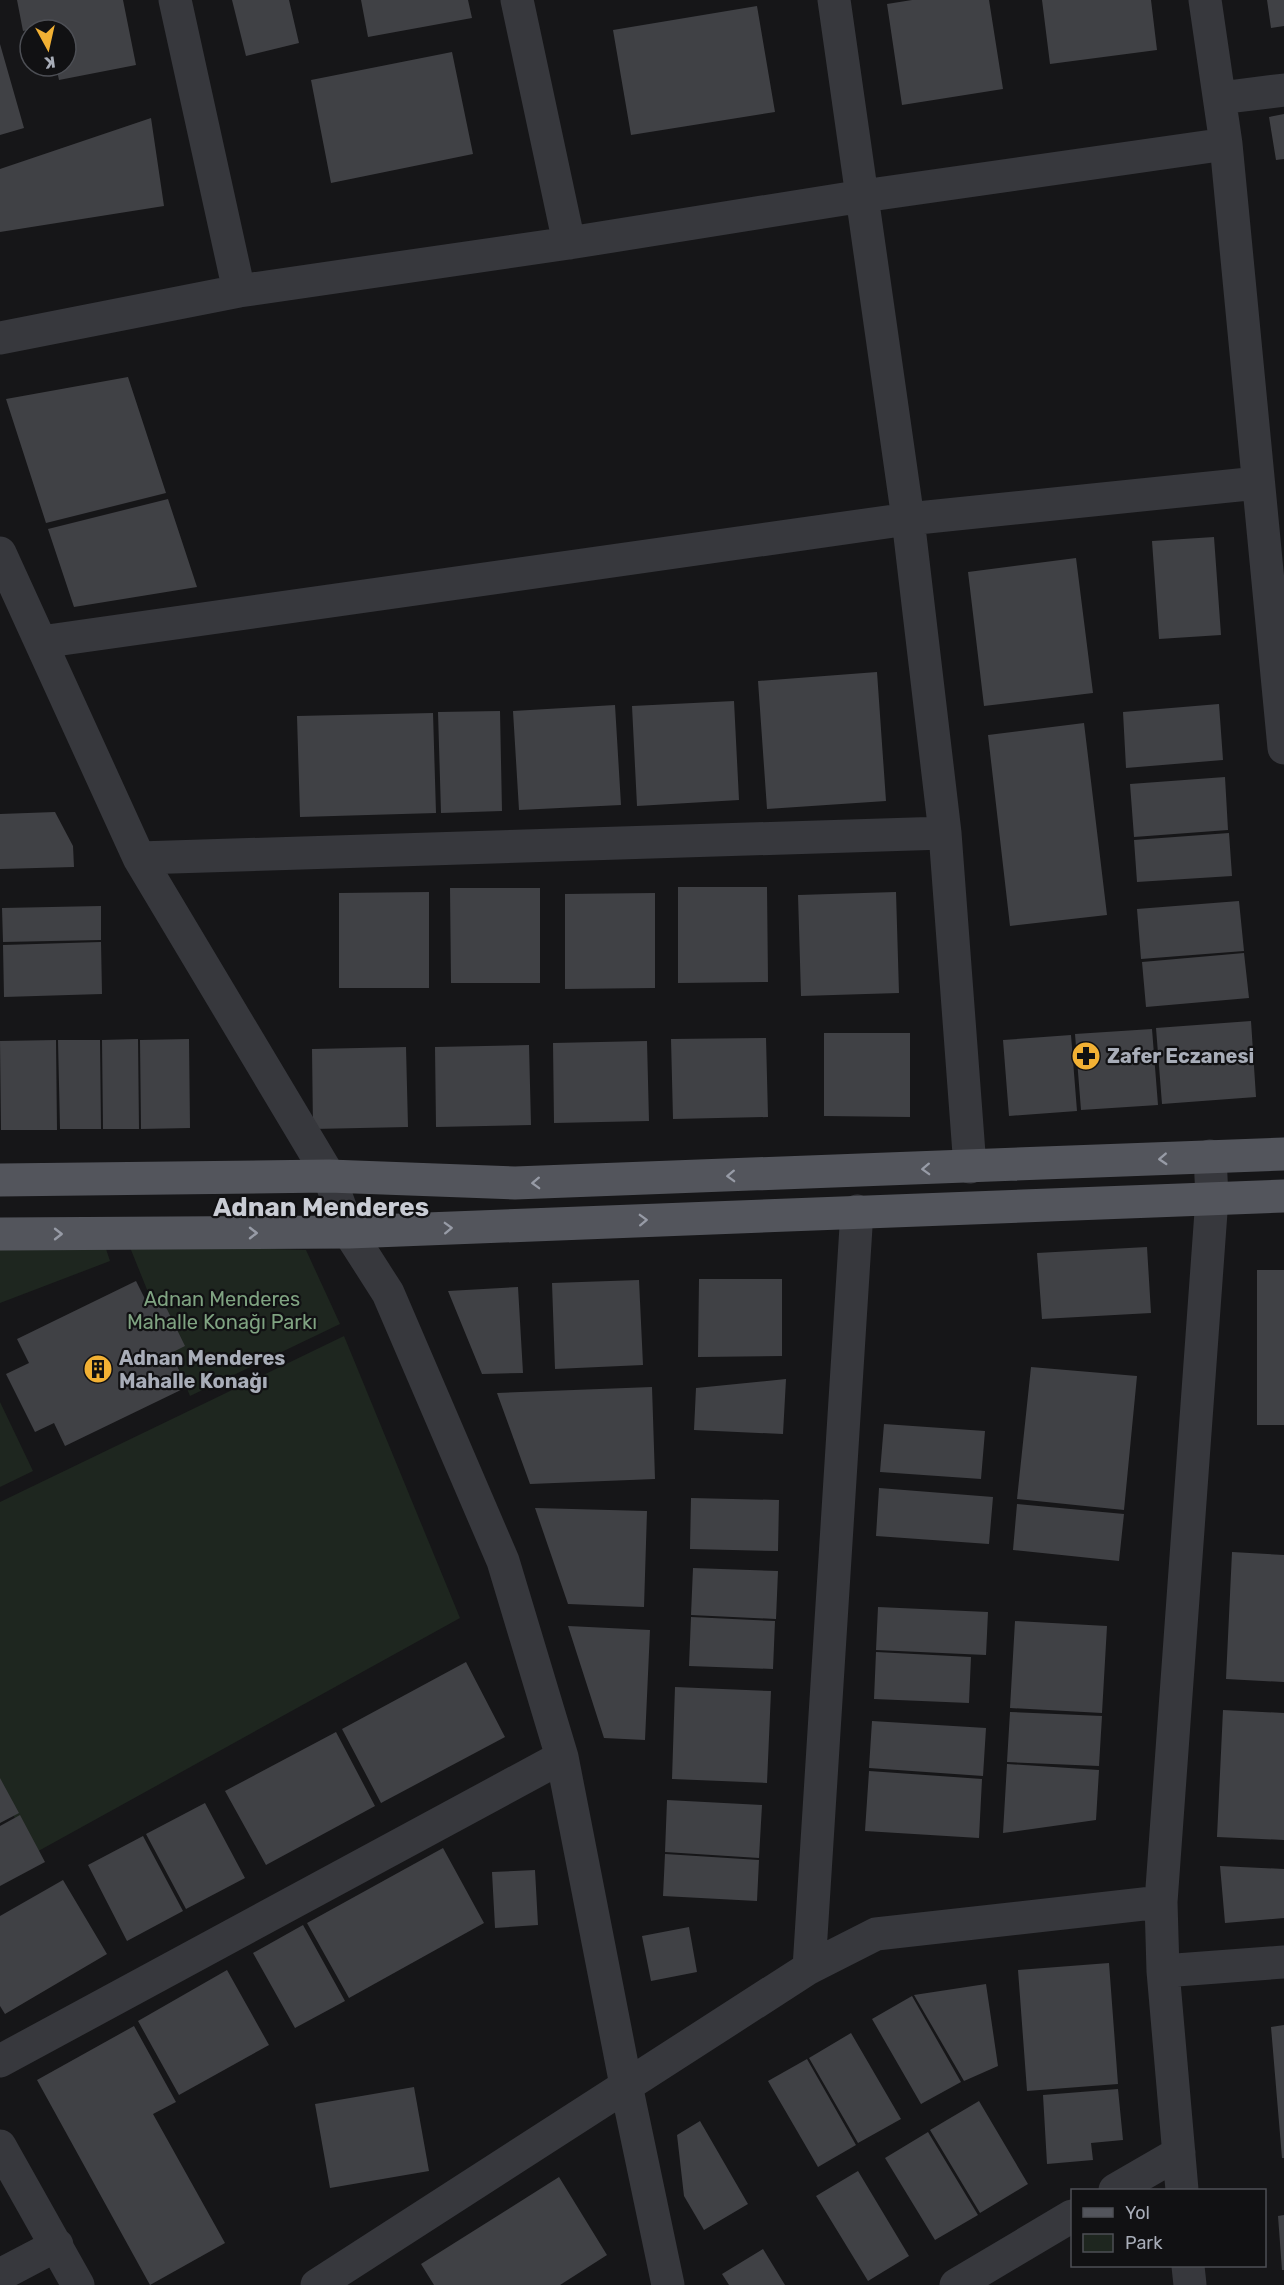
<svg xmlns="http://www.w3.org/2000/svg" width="1284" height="2285" viewBox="0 0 1284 2285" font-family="Rubik,sans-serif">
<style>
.green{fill:#1e261f}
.building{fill:#404145}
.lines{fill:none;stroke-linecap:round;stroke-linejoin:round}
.minor{stroke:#37383d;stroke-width:33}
.major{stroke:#53555c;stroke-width:33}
.oneway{stroke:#979ba6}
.labels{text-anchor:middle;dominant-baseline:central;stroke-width:4.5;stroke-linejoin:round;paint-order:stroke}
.poi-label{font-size:20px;font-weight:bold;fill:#a8adb8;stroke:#111113;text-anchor:start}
.park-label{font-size:20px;fill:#7fa381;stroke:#111113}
.district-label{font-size:26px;font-weight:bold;fill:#c9ccd4;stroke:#111113}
</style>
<rect width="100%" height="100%" fill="#161618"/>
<path class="green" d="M129 1245 306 1250 340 1324 190 1396Z
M0 1249H106L110 1261 0 1303Z
M344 1336 460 1618 33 1854 0 1789V1502Z
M0 1402 33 1471 0 1487Z"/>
<path class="building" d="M17 0H123L136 65 59 80 56 66H66V30H48L47 26 23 31Z
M232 0H289L299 43 246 56Z
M361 0H468L472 18 368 37Z
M912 0H989L1003 89 902 105 887 4Z
M1042 0H1151L1157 50 1050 64Z
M1267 0H1284V26L1271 28Z
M757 6 775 112 631 135 613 30Z
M0 44 24 128 0 135Z
M452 52 473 154 331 183 311 80Z
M1284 114V159L1276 160 1269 117Z
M151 118 164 206 0 232V169Z
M128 377 166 493 46 523 6 399Z
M168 499 197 587 74 607 48 529Z
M1214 537 1221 635 1159 639 1152 541Z
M1076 558 1093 693 984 706 968 572Z
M877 672 886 801 767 809 758 681Z
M734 701 739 800 637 806 632 706Z
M1219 704 1223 760 1126 768 1123 712Z
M615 705 621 805 519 810 513 711Z
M500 711 502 811 441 813 438 712Z
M433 713 436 813 300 817 297 716Z
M1084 723 1107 915 1010 926 988 735Z
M1225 777 1228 830 1134 837 1130 784Z
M55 812 73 846 74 867 0 869V814Z
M1229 833 1232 876 1137 882 1134 840Z
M678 887H767L768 982 678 983Z
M450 888H540V983H451Z
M429 892V988H339V893Z
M896 892 899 993 801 996 798 895Z
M655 893V988L565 989V894Z
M1239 901 1244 951 1141 959 1137 909Z
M101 906V940L3 942 2 908Z
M101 942 102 994 4 997 3 945Z
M1244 953 1249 998 1146 1007 1142 962Z
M1251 1021 1256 1097 1162 1104 1156 1028Z
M1152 1029 1158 1105 1081 1110 1075 1034Z
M824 1033H910V1117L824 1116Z
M1071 1035 1077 1111 1009 1116 1003 1040Z
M766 1038 768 1117 673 1119 671 1039Z
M138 1039 139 1129H103L102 1040Z
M189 1039 190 1128 141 1129 140 1040Z
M56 1040 57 1130H1L0 1041Z
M58 1040H100L101 1129H60Z
M647 1041 649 1121 554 1123 553 1043Z
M529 1045 531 1125 436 1127 435 1047Z
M406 1047 408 1127 313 1129 312 1049Z
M1147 1247 1151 1313 1042 1319 1037 1253Z
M1257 1270H1284V1425H1257Z
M699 1279H782V1356L698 1357Z
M639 1280 643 1365 555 1369 552 1283Z
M136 1281 148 1305 162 1299 185 1346 171 1353 187 1387 65 1446 54 1423 35 1432 6 1374 29 1363 17 1339Z
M518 1287 523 1373 482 1374 448 1291Z
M1031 1367 1137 1376 1124 1510 1017 1499Z
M786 1379 783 1434 694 1430 696 1388Z
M652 1387 655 1479 530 1484 497 1393Z
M884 1424 985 1431 981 1479 880 1472Z
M879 1488 993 1497 989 1544 876 1536Z
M691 1498 779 1500 778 1551 690 1549Z
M1017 1504 1124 1514 1119 1561 1013 1550Z
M535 1508 647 1511 644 1607 568 1604Z
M1232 1552 1284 1555V1682L1226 1679Z
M693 1568 778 1571 776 1619 691 1615Z
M878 1607 988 1612 986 1655 876 1650Z
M691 1617 775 1621 773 1669 689 1666Z
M1015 1621 1107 1626 1102 1713 1010 1708Z
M568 1626 650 1630 645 1740 604 1738Z
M876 1652 971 1657 969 1703 874 1699Z
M466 1662 505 1737 381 1803 342 1729Z
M675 1687 771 1691 767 1783 672 1779Z
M1223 1710 1284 1713V1840L1217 1837Z
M1010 1712 1102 1716 1099 1766 1007 1762Z
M872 1721 986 1728 983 1776 869 1768Z
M336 1732 375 1806 266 1865 225 1791Z
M1007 1764 1099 1770 1096 1820 1003 1833Z
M869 1771 982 1779 979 1838 865 1831Z
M0 1778 19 1813 0 1823Z
M667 1800 762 1805 759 1858 665 1852Z
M205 1803 245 1878 186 1909 146 1834Z
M20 1815 45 1862 0 1886V1826Z
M143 1836 183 1911 127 1941 88 1865Z
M443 1848 484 1923 349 1998 307 1923Z
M665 1854 759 1860 757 1901 663 1896Z
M1220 1866 1284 1869V1918L1225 1923Z
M535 1870 538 1925 495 1928 492 1872Z
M63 1880 107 1954 5 2014 0 2006V1916Z
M303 1925 345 2001 295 2028 253 1953Z
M689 1927 697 1972 651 1981 642 1936Z
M1109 1963 1118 2084 1027 2091 1018 1970Z
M227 1970 269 2045 179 2095 138 2021Z
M986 1984 998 2066 964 2081 914 1995Z
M912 1996 961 2082 921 2104 872 2019Z
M1284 2025V2158H1282L1271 2027Z
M134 2026 176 2102 153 2114 225 2243 150 2285 37 2080Z
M851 2033 901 2119 858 2143 809 2058Z
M807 2059 856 2145 818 2167 768 2081Z
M414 2087 429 2171 330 2188 315 2104Z
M1118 2089 1123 2140 1091 2143 1093 2160 1047 2164 1043 2095Z
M979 2101 1028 2184 980 2213 930 2130Z
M700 2121 748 2204 704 2230 684 2196 677 2135Z
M928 2132 978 2215 935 2240 885 2158Z
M858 2171 909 2256 868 2281 816 2196Z
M559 2177 607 2255 560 2285H434L421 2264Z
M1284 2215V2270H1282L1278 2216Z
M763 2249 785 2285H729L722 2274Z"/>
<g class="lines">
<path class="minor" d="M175 0 239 291
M517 0 569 243
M834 0 908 519 945 833 970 1167
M1205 0 1226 144 1284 748
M1220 98 1284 90
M0 338 239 291 569 243 863 196 1226 144
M0 553 139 858 329 1176 349 1232 388 1293 503 1561 562 1757 626 2085 668 2285
M41 642 908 519 1258 483
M139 858 945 833
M809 1968 857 1211
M1163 1971 1284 1962
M0 2061 562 1757
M0 2146 78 2285
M1115 2190 1179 2153
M1182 2190 1163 1971 1161 1902 1212 1198 1210 1156
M1188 2266 1190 2285
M0 2275 57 2245
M317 2285 809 1968 876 1934 1161 1902
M956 2285 1072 2216"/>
<path class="major" d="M0 1180 329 1176 515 1183 1284 1154
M0 1234 349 1232 1284 1196"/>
</g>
<defs><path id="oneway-chevron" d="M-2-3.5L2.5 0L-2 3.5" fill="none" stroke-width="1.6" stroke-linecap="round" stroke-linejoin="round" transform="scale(1.5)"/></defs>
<g class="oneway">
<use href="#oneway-chevron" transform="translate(1163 1159) rotate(177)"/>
<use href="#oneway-chevron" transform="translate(926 1169) rotate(178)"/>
<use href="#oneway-chevron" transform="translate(731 1176) rotate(178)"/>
<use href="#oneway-chevron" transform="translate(536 1183) rotate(178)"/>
<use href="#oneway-chevron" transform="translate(643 1220) rotate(-2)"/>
<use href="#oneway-chevron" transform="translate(448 1228) rotate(-2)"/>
<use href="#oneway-chevron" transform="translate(253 1233)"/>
<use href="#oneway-chevron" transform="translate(58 1234)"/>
</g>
<defs>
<g id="pharmacy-disc" transform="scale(1.5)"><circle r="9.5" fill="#f2b134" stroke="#111113"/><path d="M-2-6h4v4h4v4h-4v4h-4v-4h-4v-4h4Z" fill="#111"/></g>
<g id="building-disc" transform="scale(1.5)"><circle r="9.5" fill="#f2b134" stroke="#111113"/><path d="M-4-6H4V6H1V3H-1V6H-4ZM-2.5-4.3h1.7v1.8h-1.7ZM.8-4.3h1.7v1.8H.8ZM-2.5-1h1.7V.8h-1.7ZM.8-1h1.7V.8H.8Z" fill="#111"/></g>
</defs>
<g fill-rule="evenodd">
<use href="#pharmacy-disc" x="1086" y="1056"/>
<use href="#building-disc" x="98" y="1369"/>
</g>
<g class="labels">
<g class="poi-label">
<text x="1107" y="1056">Zafer Eczanesi</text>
<text x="119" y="1358">Adnan Menderes<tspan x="119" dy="23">Mahalle Konağı</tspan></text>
</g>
<g class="park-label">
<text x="222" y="1299">Adnan Menderes<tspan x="222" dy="23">Mahalle Konağı Parkı</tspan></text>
</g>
<g class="district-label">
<text x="321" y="1207">Adnan Menderes</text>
</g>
</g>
<rect x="1071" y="2189" width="195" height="78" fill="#111113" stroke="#4d4f55" stroke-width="1.5"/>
<rect x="1083" y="2208" width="30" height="9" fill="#53555c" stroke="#4d4f55" stroke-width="1.5"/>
<text x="1125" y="2219" font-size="18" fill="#a8adb8">Yol</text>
<rect x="1083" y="2234" width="30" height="18" fill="#1e261f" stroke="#4d4f55" stroke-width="1.5"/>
<text x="1125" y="2249" font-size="18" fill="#a8adb8">Park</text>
<g transform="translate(48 48) rotate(172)"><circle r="28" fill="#111113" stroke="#4d4f55" stroke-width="1.5"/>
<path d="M0-4.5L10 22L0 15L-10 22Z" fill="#f2b134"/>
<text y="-9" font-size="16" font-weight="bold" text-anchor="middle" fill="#a8adb8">K</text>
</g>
</svg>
